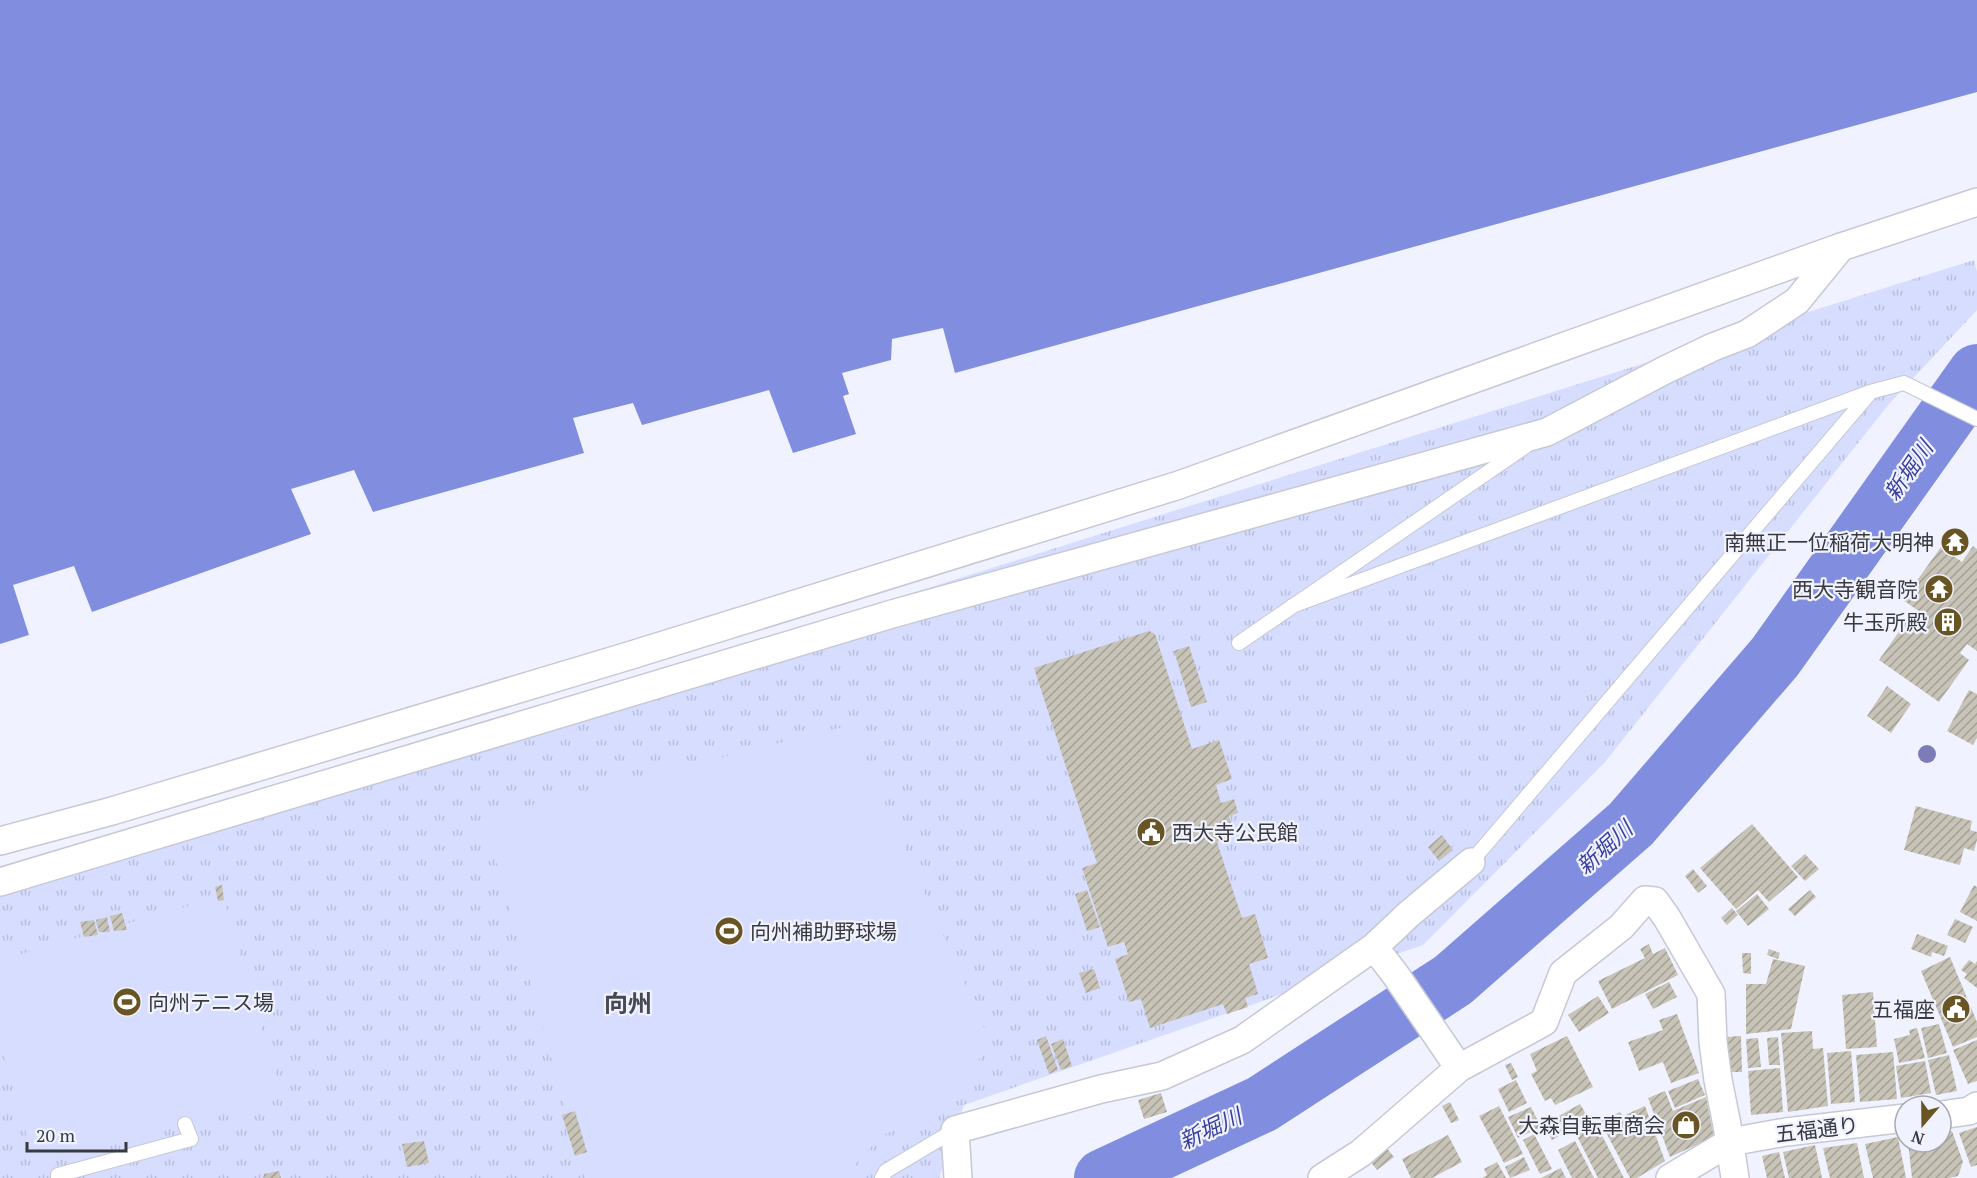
<svg xmlns="http://www.w3.org/2000/svg" width="1977" height="1178" viewBox="0 0 1977 1178" font-family="'PT Serif','Noto Sans JP',serif">
<style>
.grass{fill:url(#grass-tufts)}
.garden{fill:#d6ddff}
.water{fill:#818ee0}
.lines{fill:none;stroke-linecap:round;stroke-linejoin:round}
.river{stroke:#818ee0;stroke-width:58}
.building{fill:url(#building-hatch)}
.service-casing{stroke:#c6c9d5;stroke-width:16}
.minor-casing{stroke:#c6c9d5;stroke-width:30}
.service{stroke:#fff;stroke-width:14}
.minor{stroke:#fff;stroke-width:27}
.tree{fill:#7e7cb6}
.labels{text-anchor:middle;dominant-baseline:central;stroke-width:4.5;stroke-linejoin:round;paint-order:stroke}
.poi-label{font-size:21px;fill:#393a3f;stroke:#f0f3ff;text-anchor:end}
.street-label{font-size:21px;fill:#393a3f;stroke:#f0f3ff}
.water-label{font-size:22px;font-style:italic;fill:#3a3f9e;stroke:#f0f3ff}
.quarter-label{font-size:24px;font-weight:bold;fill:#464852;stroke:#f0f3ff}
</style>
<defs>
<pattern id="grass-tufts" width="24" height="20" patternUnits="userSpaceOnUse" patternTransform="scale(1.5)"><rect width="24" height="20" fill="#d6ddff"/><path d="M3 7l-1-3M5 7V3M7 7l1-3M15 17l-1-3M17 17v-4M19 17l1-3" fill="none" stroke="#b8bedc"/></pattern>
<pattern id="building-hatch" width="6" height="6" patternUnits="userSpaceOnUse" patternTransform="scale(1.5)"><rect width="6" height="6" fill="#c8c3b7"/><path d="M-1 1l2-2M0 6l6-6M5 7l2-2" fill="none" stroke="#a39f96"/></pattern>
</defs>
<rect width="100%" height="100%" fill="#f0f3ff"/>
<path class="grass" d="M1974 260 1977 272V310L1889 404 1605 762 1423 945 964 1105 939 1178H0V879Z"/>
<path class="garden" d="M851 725 991 1044 935 1117 882 1135 843 1178H585L484 817Z
M223 896 281 1096 36 1167 0 1044V960Z"/>
<path class="water" d="M0 0H1977V92L955 373 943 328 892 339 891 360 842 373 849 394 843 396 856 434 793 453 769 390 642 425 633 403 573 418 584 453 373 512 354 470 291 489 311 534 92 612 74 566 13 585 29 635 0 644Z"/>
<g class="lines">
<path class="river" d="M1103 1178 1262 1104 1453 980 1631 824 1775 657 1977 373"/>
</g>
<path class="building" d="M1953 531 1966 540 1958 553 1944 544Z
M1973 546 1977 549V651L1967 644 1960 653 1969 660 1939 702 1879 660 1908 619 1916 625 1923 614 1903 600 1941 547 1962 562Z
M1149 631 1155 634 1192 749 1219 740 1232 779 1216 785 1221 803 1234 799 1238 813 1229 816 1232 826 1226 839 1217 842 1242 918 1255 914 1268 958 1249 964 1258 994 1245 998 1248 1007 1227 1014 1223 1004 1150 1028 1141 999 1129 1002 1115 959 1128 954 1124 942 1108 947 1082 868 1097 863 1034 668Z
M1189 646 1207 702 1191 707 1174 651Z
M1887 686 1911 704 1891 733 1867 716Z
M1969 690 1977 694V738L1973 745 1947 731Z
M1916 806 1972 821 1970 830 1977 832V840L1974 851 1964 848 1960 865 1904 850Z
M1752 824 1798 877 1769 902 1758 890 1736 909 1700 868Z
M1442 835 1453 850 1439 861 1428 847Z
M1805 854 1819 869 1805 881 1791 866Z
M1693 869 1707 886 1698 893 1685 876Z
M222 885 224 900 218 901 215 887Z
M1974 885 1977 887V921L1960 912Z
M1087 890 1100 927 1087 931 1075 894Z
M1810 890 1816 897 1795 916 1788 909Z
M1757 894 1769 909 1748 926 1736 911Z
M1732 908 1738 915 1727 925 1721 918Z
M122 913 127 930 114 931 110 916Z
M107 917 110 932H99L96 920Z
M1955 919 1973 927 1965 943 1947 935Z
M94 920 98 935 84 937 80 922Z
M1917 934 1948 946 1944 956 1932 952 1931 957 1911 949Z
M1649 944 1653 954 1665 948 1678 975 1612 1009 1598 981 1645 958 1640 949Z
M1769 949 1780 953 1778 959 1767 955Z
M1742 953H1751V974L1743 973Z
M1950 957 1977 1022V1037L1953 1047 1921 971Z
M1773 959 1805 966 1791 1029 1746 1034V984H1766Z
M1969 960 1975 964 1977 961V988L1964 978 1967 974 1961 970Z
M1094 969 1100 988 1086 993 1079 973Z
M1669 982 1677 997 1653 1009 1645 994Z
M1873 992 1877 1047 1846 1049 1842 995Z
M1598 996 1609 1013 1579 1032 1568 1015Z
M1677 1014 1699 1073 1671 1083 1663 1062 1639 1071 1628 1042 1663 1030 1659 1020Z
M1939 1024 1947 1053 1928 1058 1921 1028Z
M1917 1028 1925 1058 1899 1063 1894 1039 1910 1035 1909 1030Z
M1812 1031 1813 1049 1823 1048 1828 1106 1788 1112 1781 1033Z
M1046 1036 1058 1070 1049 1074 1037 1040Z
M1567 1036 1593 1087 1555 1105 1551 1098 1545 1101 1531 1074 1537 1071 1530 1054Z
M1741 1036 1742 1072H1726L1725 1037Z
M1778 1037 1780 1065H1769L1767 1038Z
M1758 1038 1761 1067 1748 1068 1746 1039Z
M1063 1039 1072 1066 1061 1070 1051 1044Z
M1977 1040V1081L1968 1084 1953 1050Z
M1851 1051 1855 1102 1831 1104 1827 1053Z
M1893 1052 1897 1099 1860 1102 1856 1055Z
M1949 1055 1957 1091 1936 1095 1928 1060Z
M1925 1061 1931 1093 1901 1098 1896 1066Z
M1511 1063 1518 1077 1512 1080 1505 1065Z
M1780 1068 1783 1112 1751 1115 1748 1071Z
M1698 1079 1705 1095 1675 1108 1668 1091Z
M1516 1080 1527 1103 1509 1112 1498 1089Z
M1665 1091 1673 1111 1706 1097 1714 1137 1670 1157 1648 1098Z
M1161 1093 1167 1112 1144 1119 1138 1100Z
M1450 1102 1459 1120 1451 1123 1442 1106Z
M1580 1104 1589 1119 1552 1140 1543 1125Z
M1499 1106 1523 1154 1504 1163 1479 1116Z
M1645 1106 1665 1161 1637 1178H1630L1600 1121 1620 1112 1623 1116Z
M1531 1107 1541 1127 1518 1138 1508 1117Z
M575 1111 587 1152 575 1156 562 1115Z
M1595 1122 1624 1178H1598L1575 1132Z
M1977 1127V1165L1971 1167 1959 1133Z
M1952 1131 1963 1162 1958 1176 1949 1178H1912L1908 1142H1941V1133Z
M1534 1134 1552 1169 1540 1174 1523 1140Z
M1448 1135 1462 1162 1432 1178H1411L1402 1159Z
M1898 1137 1906 1178H1873L1865 1144Z
M424 1141 429 1163 407 1167 402 1144Z
M1575 1141 1594 1178H1572L1558 1150Z
M1857 1143 1864 1178H1830L1823 1148Z
M1815 1145 1822 1178H1789L1783 1152Z
M1386 1147 1394 1157 1377 1170 1369 1160Z
M1779 1152 1785 1178H1767L1762 1156Z
M1524 1157 1530 1170 1510 1178 1505 1167Z
M1497 1162 1506 1178H1482L1487 1175 1484 1169Z
M1561 1168 1566 1178H1541Z
M279 1171 281 1178H264V1174Z"/>
<g class="lines">
<g class="service-casing">
<path id="service" d="M1292 606 1870 392 1904 383 1977 419
M1239 643 1526 446
M1471 862 1870 393
M58 1178V1175L191 1139 185 1124
M882 1178 886 1171 955 1130"/>
</g>
<g class="minor-casing">
<path id="minor" d="M0 841 112 811 625 657 1179 485 1841 247 1977 202
M0 882 892 614 1547 432 1665 370 1713 347 1747 334 1797 301 1841 247
M1374 947 1395 974 1459 1068
M1941 1115 1969 1111 1977 1106
M958 1178 955 1130 1101 1089 1162 1076 1242 1040 1374 947 1409 914 1471 862
M1322 1178 1361 1153 1459 1068 1544 1022 1563 973 1621 927 1645 900 1655 901 1667 918 1711 994 1713 1042 1718 1080 1727 1125 1735 1178
M1670 1178 1730 1142 1786 1132 1905 1118"/>
</g>
<use href="#service" class="service"/>
<use href="#minor" class="minor"/>
</g>
<circle class="tree" cx="1927" cy="754" r="9"/>
<defs>
<g id="temple-disc" transform="scale(1.5)"><circle r="9.5" fill="#695523" stroke="#f0f3ff"/><path d="M0-6L5-2H3V0L6.5 2.5H4V6H1.5V3h-3V6H-4V2.5H-6.5L-3 0V-2H-5Z" fill="#fff"/></g>
<g id="building-disc" transform="scale(1.5)"><circle r="9.5" fill="#695523" stroke="#f0f3ff"/><path d="M-4-6H4V6H1V3H-1V6H-4ZM-2.5-4.3h1.7v1.8h-1.7ZM.8-4.3h1.7v1.8H.8ZM-2.5-1h1.7V.8h-1.7ZM.8-1h1.7V.8H.8Z" fill="#fff"/></g>
<g id="civic-disc" transform="scale(1.5)"><circle r="9.5" fill="#695523" stroke="#f0f3ff"/><path d="M-.6-6.5H3V-4.5H.6V-3L4-1V1h2V6H-6V1h2V-1L-.6-3ZM-1.2 2.5V6h2.4V2.5Z" fill="#fff"/></g>
<g id="stadium-disc" transform="scale(1.5)"><circle r="9.5" fill="#695523" stroke="#f0f3ff"/><path d="M0-5a6.5 5 0 1 0 0 10a6.5 5 0 1 0 0-10ZM-3.5-1.8h7v3.6h-7Z" fill="#fff"/></g>
<g id="shop-disc" transform="scale(1.5)"><circle r="9.5" fill="#695523" stroke="#f0f3ff"/><path d="M-5-2.5h2.3a2.7 3.5 0 0 1 5.4 0H5L5.5 6h-11ZM-1.5-2.5h3a1.5 2.3 0 0 0-3 0Z" fill="#fff"/></g>
</defs>
<g fill-rule="evenodd">
<use href="#temple-disc" x="1955" y="542"/>
<use href="#temple-disc" x="1939" y="589"/>
<use href="#building-disc" x="1948" y="622"/>
<use href="#civic-disc" x="1151" y="832"/>
<use href="#stadium-disc" x="729" y="931"/>
<use href="#stadium-disc" x="127" y="1002"/>
<use href="#civic-disc" x="1956" y="1009"/>
<use href="#shop-disc" x="1686" y="1125"/>
</g>
<g class="labels">
<g class="poi-label">
<text x="1934" y="542">南無正一位稲荷大明神</text>
<text x="1918" y="589">西大寺観音院</text>
<text x="1927" y="622">牛玉所殿</text>
<text x="1172" y="832" text-anchor="start">西大寺公民館</text>
<text x="750" y="931" text-anchor="start">向州補助野球場</text>
<text x="148" y="1002" text-anchor="start">向州テニス場</text>
<text x="1935" y="1009">五福座</text>
<text x="1665" y="1125">大森自転車商会</text>
</g>
<g class="street-label">
<text transform="translate(1817 1129) rotate(-7)">五福通り</text>
</g>
<g class="water-label">
<text transform="translate(1908 470) rotate(-55)">新堀川</text>
<text transform="translate(1604 847) rotate(-42)">新堀川</text>
<text transform="translate(1210 1128) rotate(-25)">新堀川</text>
</g>
<g class="quarter-label">
<text x="628" y="1003">向州</text>
</g>
</g>
<g transform="translate(1923 1124) rotate(200)"><circle r="28" fill="#f0f3ff" stroke="#a7a9b2" stroke-width="1.5"/>
<path d="M0-4.5L10 22L0 15L-10 22Z" fill="#695523"/>
<text y="-9" font-size="16" font-weight="bold" text-anchor="middle" fill="#393a3f">N</text>
</g>
<path d="M27 1142v9h99v-9" fill="none" stroke="#393a3f" stroke-width="3"/>
<text x="36" y="1142" font-size="18" fill="#393a3f" stroke="#f0f3ff" stroke-width="4.5" paint-order="stroke">20 m</text>
</svg>
